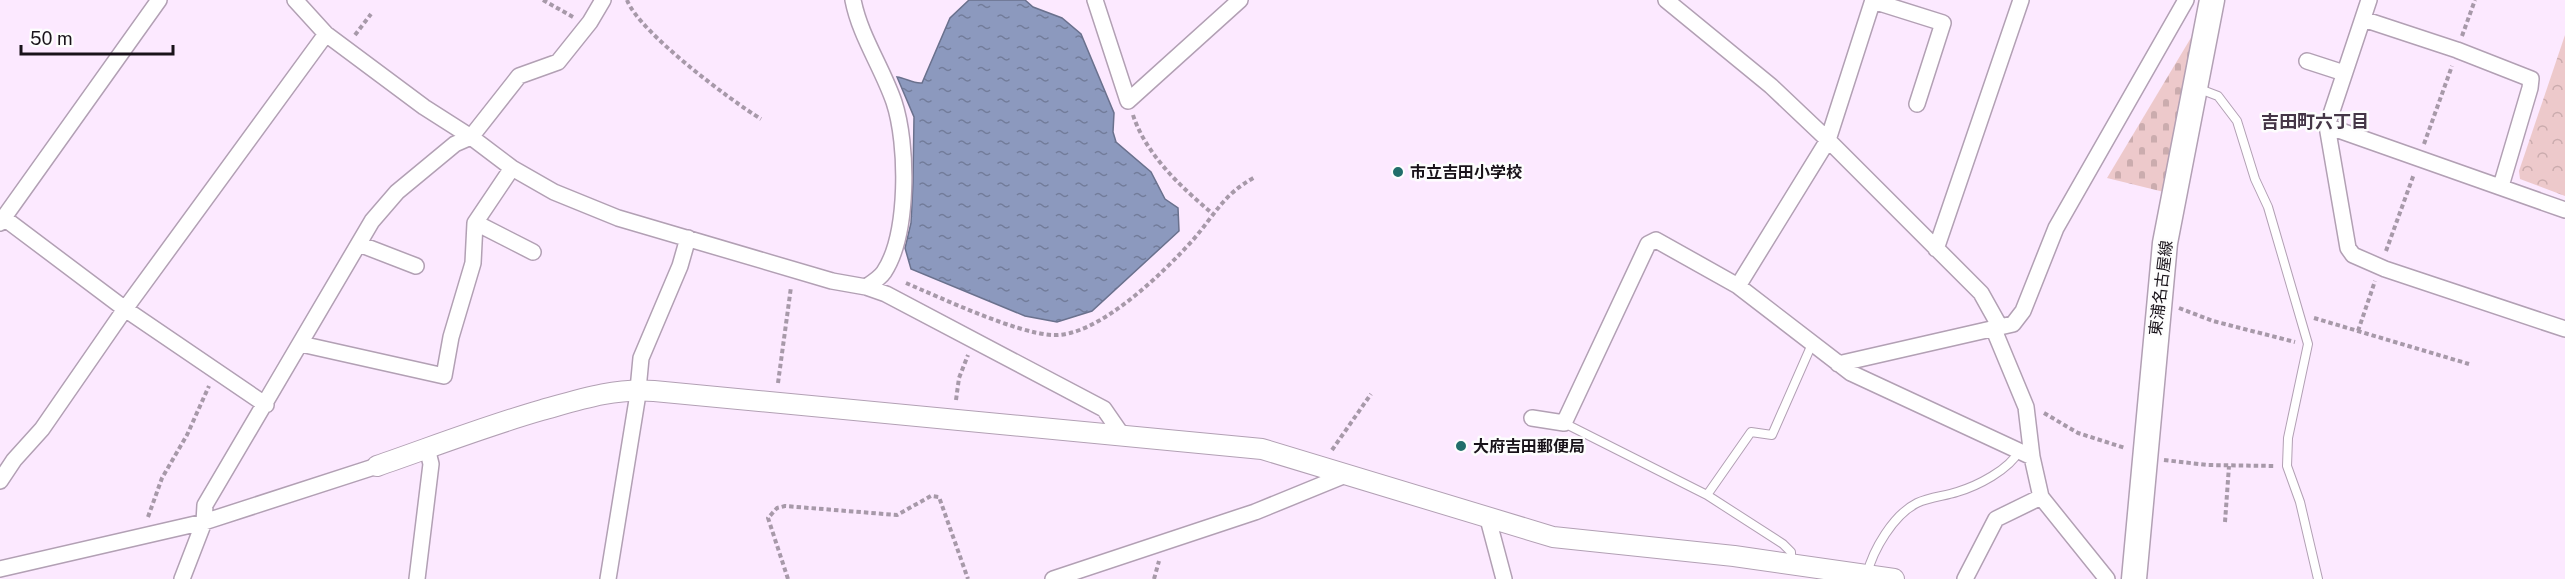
<svg xmlns="http://www.w3.org/2000/svg" width="2565" height="579" viewBox="0 0 2565 579" font-family="'Public Sans','Noto Sans JP',sans-serif">
<style>
.cemetery{fill:url(#cemetery-stones)}
.park{fill:url(#park-crowns)}
.water{fill:url(#water-ripples);stroke:#6a718d;stroke-width:1.5}
.lines{fill:none;stroke-linecap:round;stroke-linejoin:round}
.service-casing{stroke:#b2a0b4;stroke-width:10}
.minor-casing{stroke:#b2a0b4;stroke-width:18}
.tertiary-casing{stroke:#b2a0b4;stroke-width:22}
.primary-casing{stroke:#b2a0b4;stroke-width:27}
.path{stroke:#a799a9;stroke-width:4;stroke-dasharray:4.5 3;stroke-linecap:butt}
.service{stroke:#fff;stroke-width:8}
.minor{stroke:#fff;stroke-width:15}
.tertiary{stroke:#fff;stroke-width:20}
.primary{stroke:#fff;stroke-width:24}
.poi-dot{fill:#216d6b;stroke:#fdfdfd;stroke-width:2}
.labels{text-anchor:middle;dominant-baseline:central;stroke-width:5;stroke-linejoin:round;paint-order:stroke}
.poi-label{font-size:16px;font-weight:bold;fill:#19131a;stroke:#fdfdfd;text-anchor:start}
.street-label{font-size:16px;fill:#19131a;stroke:#fdfdfd}
.neighbourhood-label{font-size:18px;font-weight:bold;fill:#453647;stroke:#fdfdfd}
</style>
<defs>
<pattern id="cemetery-stones" width="16" height="16" patternUnits="userSpaceOnUse" patternTransform="scale(1.5)"><rect width="16" height="16" fill="#edc9cb"/><path d="M2 7V4a2 2 0 0 1 4 0v3zM10 15v-3a2 2 0 0 1 4 0v3z" fill="#cbacae"/></pattern>
<pattern id="park-crowns" width="20" height="18" patternUnits="userSpaceOnUse" patternTransform="scale(1.5)"><rect width="20" height="18" fill="#edc9cb"/><path d="M2 6a3 3 0 1 1 6 0M12 15a3 3 0 1 1 6 0" fill="none" stroke="#cbacae"/></pattern>
<pattern id="water-ripples" width="26" height="14" patternUnits="userSpaceOnUse" patternTransform="scale(1.5)"><rect width="26" height="14" fill="#8c99be"/><path d="M2 4q2-2 4 0t4 0M15 11q2-2 4 0t4 0" fill="none" stroke="#727c9a"/></pattern>
</defs>
<rect width="100%" height="100%" fill="#fce9ff"/>
<path class="cemetery" d="M2201 21 2164 192 2107 178Z"/>
<path class="park" d="M2565 35V196L2520 179 2519 171Z"/>
<path class="water" d="M969 0H1025L1033 7 1062 18 1081 34 1114 113 1113 132 1116 142 1151 172 1165 199 1178 208 1179 231 1092 311 1057 322 1025 316 911 269 905 248 911 223 913 182 914 117 897 77C906 78 913 84 922 83L950 18Z"/>
<g class="lines">
<g class="service-casing">
<path id="service" d="M2197 88 2218 96 2237 121 2255 179 2268 207 2308 344 2288 438 2287 466 2300 502 2318 579
M1564 423 1707 495 1783 544 1791 552V563
M1707 495 1751 432 1772 435 1812 344
M1867 574C1873 550 1893 515 1917 503 1929 497 1945 496 1957 492 1977 486 2009 470 2019 451"/>
</g>
<g class="minor-casing">
<path id="minor" d="M295 0 326 34 424 107 471 137 512 168 554 192 618 218 832 281 866 287C872 283 880 278 884 272 909 234 908 144 894 102 882 67 860 36 853 0
M1095 0 1128 101 1240 0
M1666 0 1771 86 1828 140 1981 293 2000 327
M2369 0 2327 126 2348 248 2353 255 2385 269 2565 329
M1873 1 1943 23 1917 104
M2363 19 2457 50 2531 79 2530 88 2501 186
M2307 61 2344 73
M2327 126 2565 210
M4 218 125 309 266 405
M0 223 159 0
M475 226 484 227 533 252
M359 244 416 266
M1936 249 2021 0
M1738 286 1828 140 1873 0
M866 287 886 294 1104 409 1122 435
M1994 330 2026 407 2032 457
M301 344 444 376 451 337 473 263 475 223 512 168
M1838 364 2013 324 2023 311 2056 228 2186 0
M1532 418 1564 423 1648 244 1656 240 1738 286 1851 373 2032 457 2041 497 2107 579
M0 481 14 460 42 429 125 309 326 34
M1488 519 1504 579
M0 569 204 522 377 466
M182 579 204 522 205 505 372 221 397 192 455 144 471 137 519 76 558 62 590 22 603 0
M417 579 431 464 427 448
M608 579 637 400 641 358 680 266 688 238
M1053 579 1255 512 1348 474
M1965 579 1996 519 2041 497"/>
</g>
<g class="tertiary-casing">
<path id="tertiary" d="M377 466C432 447 486 426 542 410 581 399 614 388 654 391L1262 449 1553 537 1734 556 1894 579"/>
</g>
<g class="primary-casing">
<path id="primary" d="M2134 579 2165 243 2212 0"/>
</g>
<path class="path" d="M543 0 573 17
M627 0C639 32 730 100 761 119
M355 35 371 14
M2462 36 2475 0
M1133 115C1146 155 1182 188 1213 214
M2424 144 2452 66
M2386 251 2414 174
M906 283C941 298 1016 333 1052 335 1097 338 1163 273 1192 241 1215 215 1222 195 1255 177
M2179 308 2213 321 2295 342
M2314 318 2469 364
M2358 331 2375 281
M778 383 791 287
M956 400 959 378 968 355
M2044 413 2078 433 2125 448
M1332 450 1371 394
M2164 460 2207 465 2276 466
M148 517 162 478 187 435 209 386
M2225 522 2229 466
M788 579 768 518 777 508 785 506 897 515 931 496 939 497 968 579
M1154 579 1159 561"/>
<use href="#service" class="service"/>
<use href="#minor" class="minor"/>
<use href="#tertiary" class="tertiary"/>
<use href="#primary" class="primary"/>
</g>
<g class="poi-dot">
<circle cx="1398" cy="172" r="6"/>
<circle cx="1461" cy="446" r="6"/>
</g>
<g class="labels">
<g class="poi-label">
<text x="1410" y="172">市立吉田小学校</text>
<text x="1473" y="446">大府吉田郵便局</text>
</g>
<g class="street-label">
<text transform="translate(2161 288) rotate(-83)">東浦名古屋線</text>
</g>
<g class="neighbourhood-label">
<text x="2315" y="121">吉田町六丁目</text>
</g>
</g>
<path d="M21 45v9h152v-9" fill="none" stroke="#19131a" stroke-width="3"/>
<text x="30" y="45" font-size="18" fill="#19131a" stroke="#fdfdfd" stroke-width="4.5" paint-order="stroke">50 m</text>
</svg>
